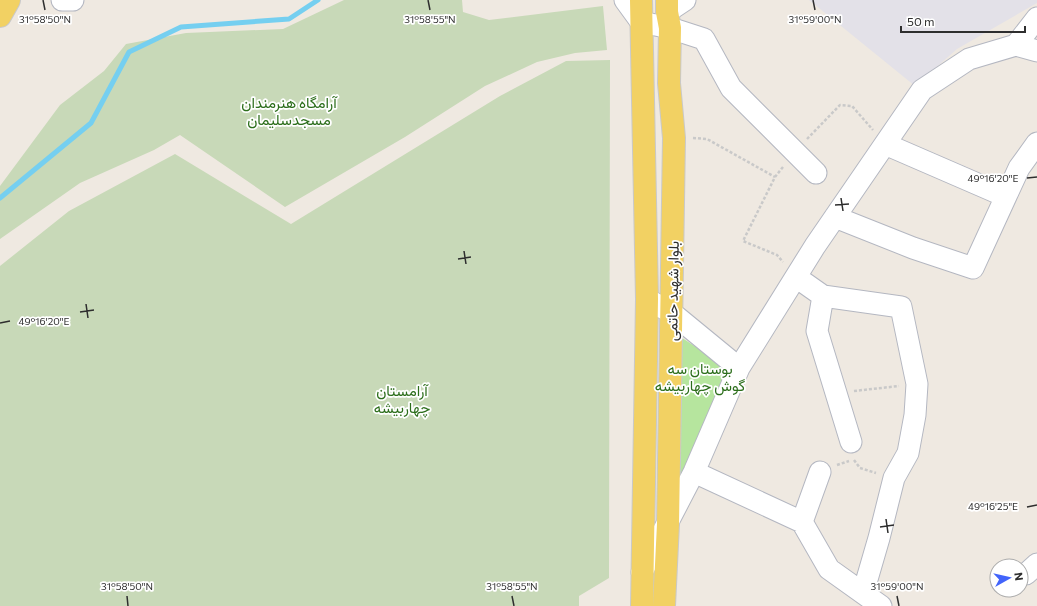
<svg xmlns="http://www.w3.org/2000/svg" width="1037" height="606" viewBox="0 0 1037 606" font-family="Commissioner,Vazirmatn,sans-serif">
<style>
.industrial{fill:#e3e1e8}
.green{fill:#b6e59e}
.cemetery{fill:#c8d9b8}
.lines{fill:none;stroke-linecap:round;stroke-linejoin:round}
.stream{stroke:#75cff0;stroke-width:5}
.minor-casing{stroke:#b4b7c1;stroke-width:23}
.major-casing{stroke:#c9c9c9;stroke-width:24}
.path{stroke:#c9c9c9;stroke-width:2.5;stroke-dasharray:3 2;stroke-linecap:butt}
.minor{stroke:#fff;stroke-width:21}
.major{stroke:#f2d163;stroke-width:22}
.ticks{fill:none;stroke:#2e2e2e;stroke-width:1.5}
.labels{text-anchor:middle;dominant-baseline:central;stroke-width:3.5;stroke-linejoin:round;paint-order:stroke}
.park-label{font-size:15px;fill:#2c6e1b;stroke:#fff}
.street-label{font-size:15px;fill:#2e2e2e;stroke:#fff}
.ticks-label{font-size:10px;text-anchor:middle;fill:#2e2e2e;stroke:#fff;stroke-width:3.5;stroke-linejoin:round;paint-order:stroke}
</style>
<rect width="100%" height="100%" fill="#efe9e1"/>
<path class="industrial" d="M809 0H1037V3L957 49 915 86Z"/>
<path class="green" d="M679 336 727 367 681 484 676 470Z"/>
<path class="cemetery" d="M344 0H462L463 12 489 20 603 6 607 50 575 53 537 62 485 86 405 137 285 207 180 135 154 150 80 183 0 239V186L60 105 104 71 126 44 186 33 283 29Z
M610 60 609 578 579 596V606H0V266L69 211 175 154 291 224 500 96 566 61Z"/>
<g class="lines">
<path class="stream" d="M0 198 91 123 129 52 181 27 289 19 318 0"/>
<g class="minor-casing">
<path id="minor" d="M62 0H73
M625 0 641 22 670 28 704 39 731 88 816 173
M667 12 685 0
M1016 45 1037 18
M885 144 1005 196
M835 217 913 248 973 268 1019 168 1037 143
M796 277 823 296 901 307 917 384 915 415 908 453 894 478 879 538 863 593
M823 296 817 331 851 442
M647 299 672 313 739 368
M694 472 802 522 829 569 881 606
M802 522 820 472
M642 572 694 472 739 368 815 246 922 90 969 59 1016 45 1037 51
M1026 574 1037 564"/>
</g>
<g class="major-casing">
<path id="major" d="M641 0 647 299 642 606
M0 16 9 0
M664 606 668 524 674 138 669 83 670 28 667 12V0"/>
</g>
<path class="path" d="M693 138 707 139 775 177
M807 139 840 105 852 106 873 130
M783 167 775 177 743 241 777 255 783 262
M854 391 899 386
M854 460 860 468 876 473
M837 465 849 461"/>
<use href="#minor" class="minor"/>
<use href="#major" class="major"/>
</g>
<path class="ticks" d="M43 0 45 10M428 0 430 10M813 0 815 10M1027 178 1037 177M841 198 843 211M835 205 849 204M464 251 466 264M458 259 471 257M86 304 88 318M80 312 94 310M0 323 10 321M1027 507 1037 505M886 519 888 533M880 527 894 525M127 596 128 606M512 596 514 606M897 596 899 606"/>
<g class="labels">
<g class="park-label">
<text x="289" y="102">آرامگاه هنرمندان<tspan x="289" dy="17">مسجدسلیمان</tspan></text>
<text x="700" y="368">بوستان سه<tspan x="700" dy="17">گوش چهاربیشه</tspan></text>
<text x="402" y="390">آرامستان<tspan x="402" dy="17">چهاربیشه</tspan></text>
</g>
<g class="street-label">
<text transform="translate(672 291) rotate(-89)">بلوار شهید حاتمی</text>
</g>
</g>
<g class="ticks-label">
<text x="45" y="23">31°58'50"N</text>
<text x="430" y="23">31°58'55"N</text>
<text x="815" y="23">31°59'00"N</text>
<text x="993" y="182">49°16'20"E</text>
<text x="44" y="325">49°16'20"E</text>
<text x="993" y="510">49°16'25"E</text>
<text x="127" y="590">31°58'50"N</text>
<text x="512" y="590">31°58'55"N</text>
<text x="897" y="590">31°59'00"N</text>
</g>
<g transform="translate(1009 578) rotate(82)"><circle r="19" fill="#ffffff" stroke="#ababab"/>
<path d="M0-3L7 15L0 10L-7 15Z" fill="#4264fb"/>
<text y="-6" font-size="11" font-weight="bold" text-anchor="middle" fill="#2e2e2e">N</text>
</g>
<path d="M901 26v6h124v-6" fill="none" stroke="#2e2e2e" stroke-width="2"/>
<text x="907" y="26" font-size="12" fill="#2e2e2e" stroke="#ffffff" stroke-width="3" paint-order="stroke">50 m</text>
</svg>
